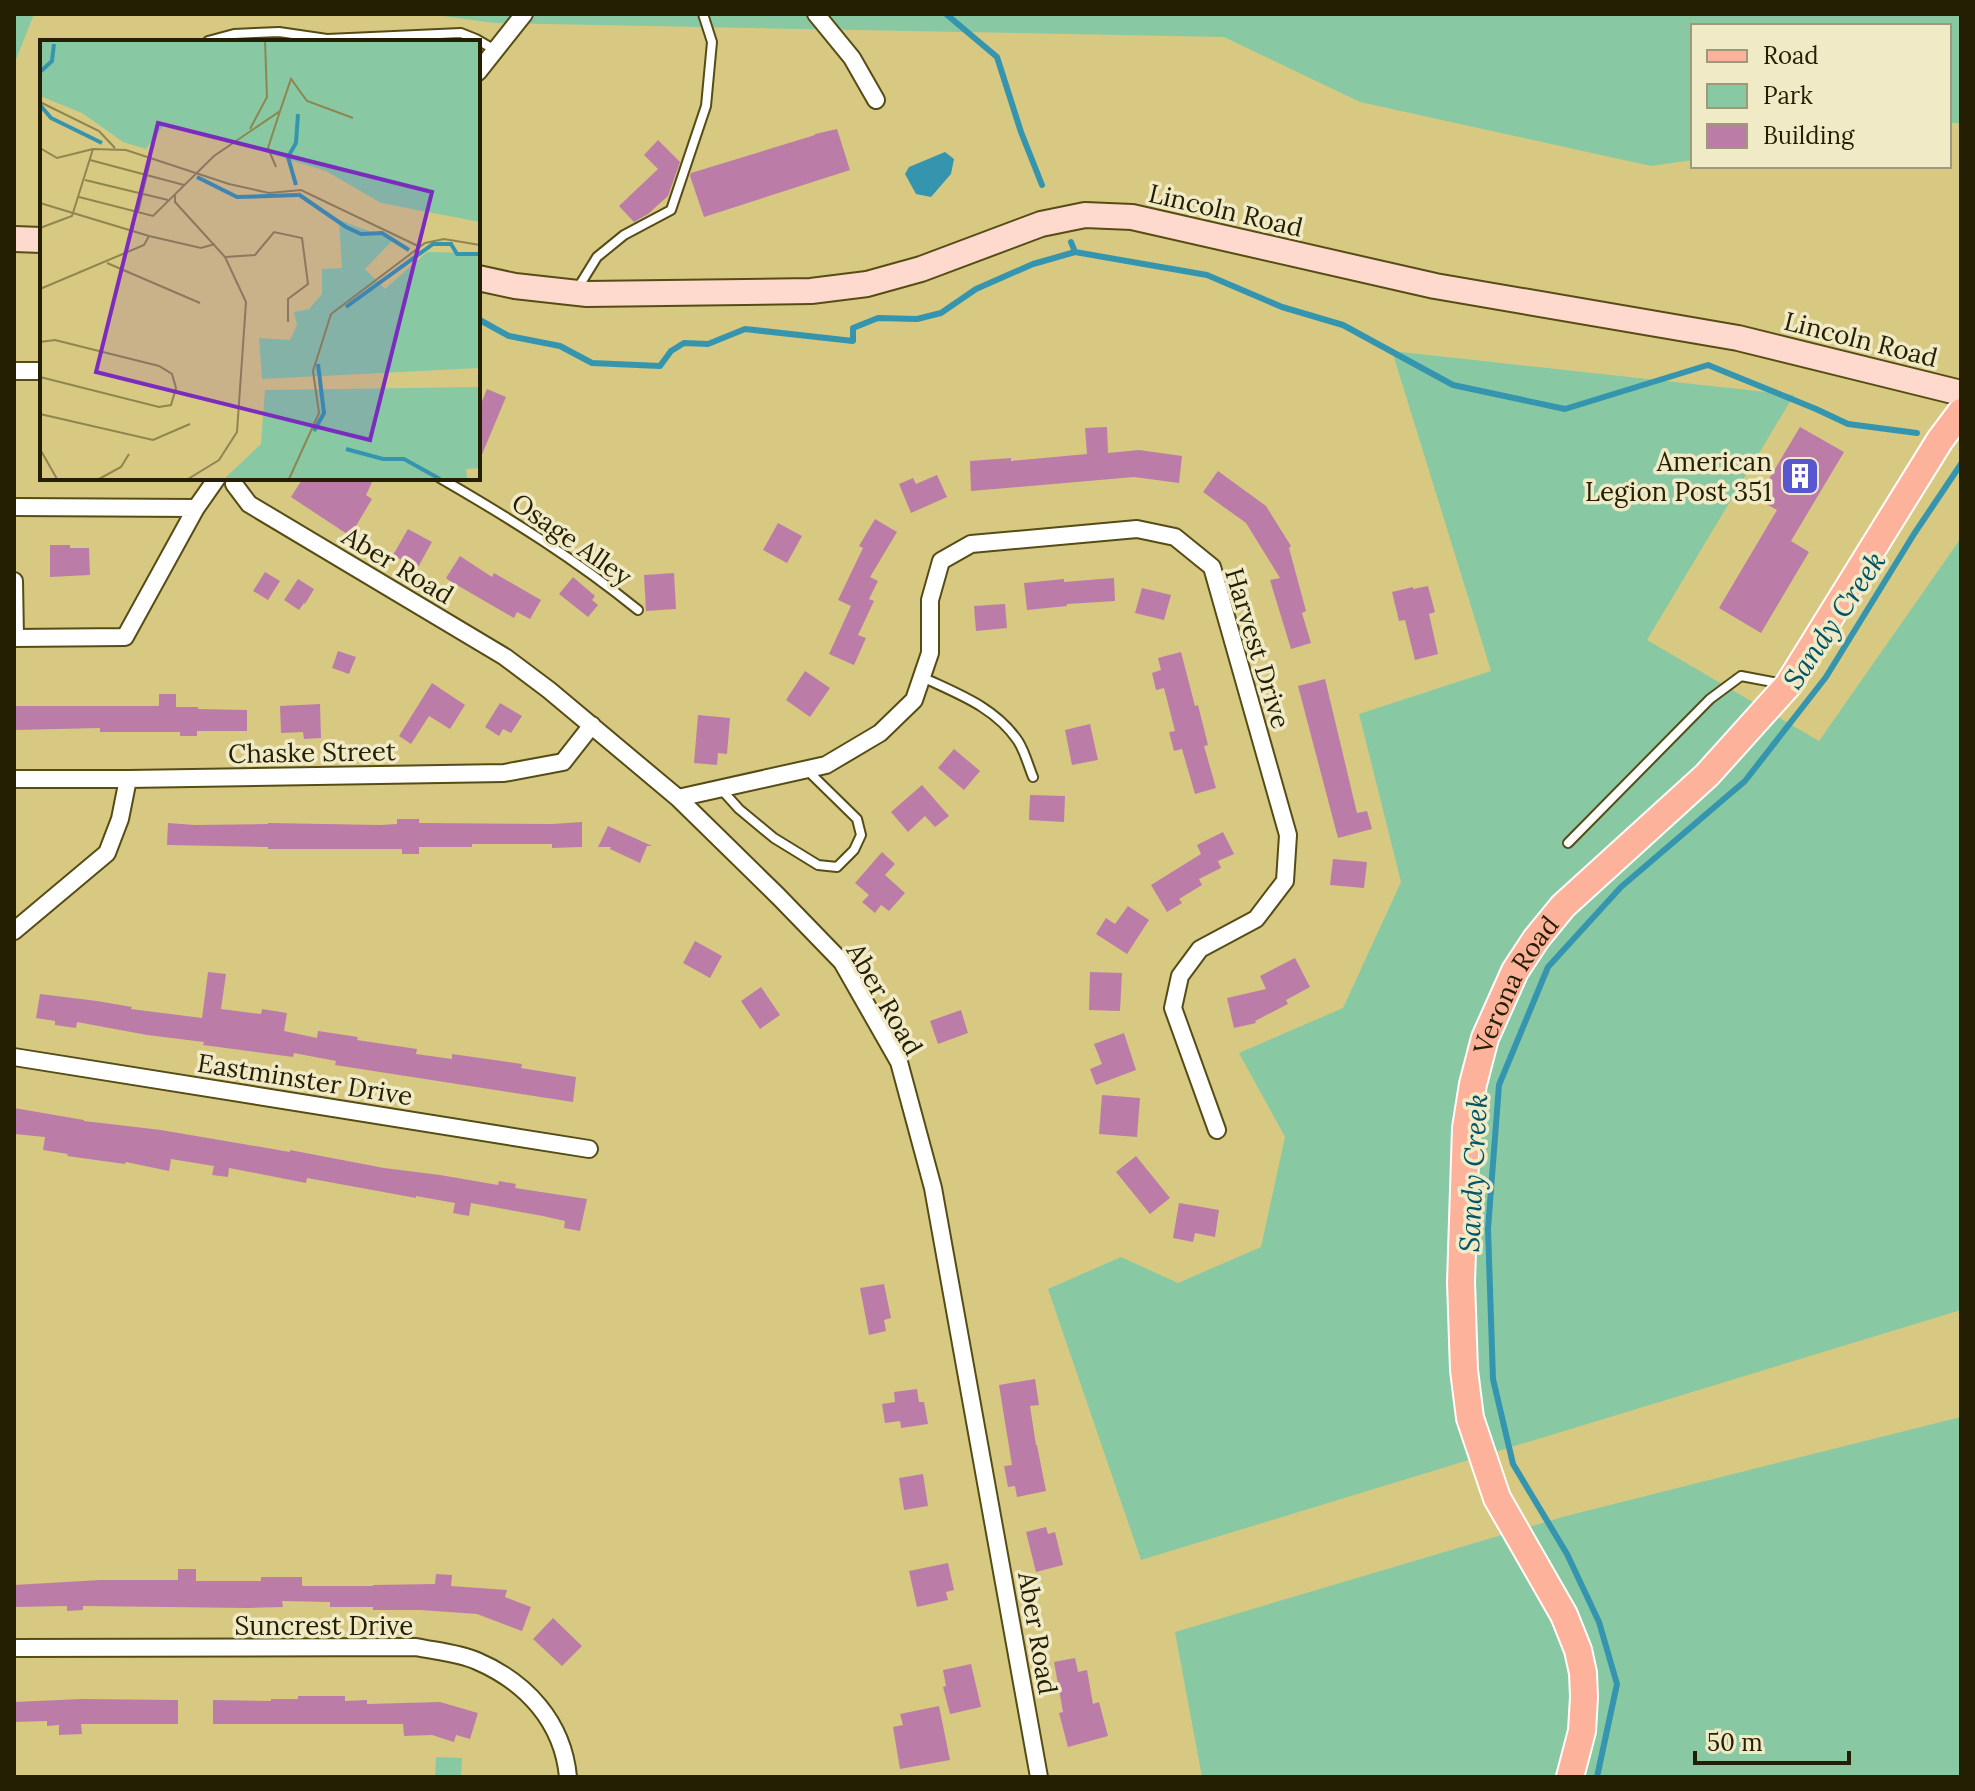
<svg xmlns="http://www.w3.org/2000/svg" width="1975" height="1791" viewBox="0 0 1975 1791" font-family="Lora,serif">
<style>
.green{fill:#88c9a4}
.water{fill:#3595af}
.lines{fill:none;stroke-linecap:round;stroke-linejoin:round}
.stream{stroke:#3595af;stroke-width:6}
.building{fill:#bb7da7}
.lane-casing{stroke:#564c15;stroke-width:12}
.street-casing{stroke:#564c15;stroke-width:20}
.secondary-casing{stroke:#564c15;stroke-width:28}
.primary-casing{stroke:#fff;stroke-width:30}
.lane{stroke:#fff;stroke-width:8}
.street{stroke:#fff;stroke-width:16}
.secondary{stroke:#fed9cd;stroke-width:24}
.primary{stroke:#fdb39b;stroke-width:26}
.labels{text-anchor:middle;dominant-baseline:central;stroke-width:7;stroke-linejoin:round;paint-order:stroke}
.street-label{font-size:26px;fill:#241f02;stroke:#f0eac7}
.poi-label{font-size:26px;fill:#241f02;stroke:#f0eac7;text-anchor:end}
.water-label{font-size:28px;font-style:italic;fill:#005467;stroke:#f0eac7}
.inset-river{fill:none;stroke:#3595af;stroke-width:4}
.inset-road{fill:none;stroke:#8f854f;stroke-width:2}
.view{fill:#7b2cbf;fill-opacity:0.15;stroke:#7b2cbf;stroke-width:4}
.inset-edge{fill:none;stroke:#241f02;stroke-width:4}
</style>
<rect width="100%" height="100%" fill="#d7c982"/>
<path class="green" d="M14 14H34L14 65Z
M429 14H1961V123H1949V26H1693V160L1651 166 1360 102 1224 37 494 23Z
M1392 351 1794 395 1647 640 1819 741 1961 538V1310L1141 1560 1048 1289 1121 1257 1178 1283 1261 1247 1285 1137 1239 1053 1343 1008 1401 882 1359 714 1491 671Z
M1961 1417V1777H1202L1175 1632 1566 1516Z
M436 1757 462 1758 461 1777H435Z"/>
<path class="water" d="M945 152 954 159 951 174 931 197 916 194 905 174 909 167Z"/>
<g class="lines">
<path class="stream" d="M946 14 997 57 1021 132 1042 185
M1071 242 1075 252 1207 275 1282 307 1343 325 1453 385 1565 409 1708 365 1816 409 1848 424 1917 433
M478 319 509 336 560 346 592 363 660 366 671 351 684 343 708 344 745 329 853 341V328L878 318 917 319 941 313 976 289 1033 264 1075 252
M1597 1777 1617 1684 1599 1622 1567 1554 1513 1464 1493 1379 1488 1229 1499 1085 1548 967 1621 887 1745 781 1826 677 1914 534 1961 464"/>
</g>
<path class="building" d="M837 129 850 170 704 217 690 176 691 173 815 135V134Z
M658 140 680 162 668 196 648 214 634 222 619 206 658 169 644 155Z
M487 389 506 397 478 464V411Z
M1107 427 1108 453 1139 450 1182 456 1179 483 1134 477 971 491 970 461 1011 458V461L1087 454 1085 428Z
M1800 427 1844 452 1791 541 1809 552 1761 633 1719 608 1777 510 1757 499Z
M1218 471 1266 506 1291 546 1289 548 1306 611 1302 613 1311 643 1291 649 1270 580 1280 578 1246 523 1203 492Z
M937 475 947 497 911 513 899 484 913 478 916 484Z
M303 478H374L366 495 372 499 350 536 291 497Z
M875 519 897 532 870 577 878 581 869 599 874 601 858 635 866 638 854 665 829 654 851 606 838 600 863 548 859 546Z
M778 523 802 536 787 563 763 550Z
M408 529 432 542 417 569 393 555Z
M50 545H70V548H89L90 575 50 577Z
M460 556 492 577 494 573 541 600 530 619 517 612 514 618 450 581 446 578Z
M265 572 280 581 268 600 253 591Z
M674 573 676 609 646 611 644 575Z
M573 577 595 596 592 600 598 605 588 617 559 594Z
M1114 578 1115 601 1067 604V606L1027 610 1024 583 1064 579V582Z
M298 579 314 589 305 604 304 603 299 610 284 600Z
M1428 586 1435 612 1429 614 1438 654 1415 660 1405 620 1399 621 1392 592 1413 587V589Z
M1142 588 1171 595 1164 620 1135 613Z
M1005 604 1007 628 976 631 974 606Z
M338 651 356 657 349 674 332 668Z
M1181 652 1195 706 1198 705 1208 745 1204 746 1216 788 1195 794 1182 749 1174 751 1169 732 1175 731 1164 688 1156 690 1152 673 1161 670 1158 658Z
M805 671 830 688 810 717 786 700Z
M1325 679 1357 813 1367 811 1372 829 1338 838 1298 686Z
M432 683 465 705 450 729 429 716 411 744 399 736Z
M159 694H176V707H198V709L247 710V731H197V736H180V732H100V728L14 730V706H159Z
M500 703 522 716 511 733 503 729 499 736 485 727Z
M320 704 321 738 304 739 303 732 281 733 280 706Z
M698 715 730 718 727 754 718 753 717 765 694 763Z
M1090 724 1098 760 1072 765 1065 730Z
M954 749 980 771 964 790 938 768Z
M922 785 949 816 935 827 925 816 908 832 891 812Z
M1030 795 1065 796 1064 822 1029 820Z
M397 819H419V823L552 824 582 822V847L552 848V844H472V847H419V854H402V849H268V847L167 845 168 823 195 825 268 824V823L380 825 397 824Z
M608 826 652 846H647L640 863 610 849 611 847H598Z
M1223 832 1234 854 1218 861 1221 868 1199 879 1202 885 1179 899 1182 903 1167 912 1151 885 1201 854 1197 845Z
M882 852 895 864 885 875 905 893 889 911 881 905 875 913 862 902 869 895 855 883Z
M1333 859 1367 862 1364 888 1330 885Z
M1128 906 1149 920 1127 954 1096 934 1106 918 1115 924Z
M695 941 722 956 710 978 683 963Z
M1295 958 1310 987 1286 1000 1288 1004 1255 1021 1256 1023 1234 1028 1227 998 1266 989 1260 976Z
M208 972 226 974 221 1009 261 1014 262 1009 287 1013 284 1031 317 1038 318 1031 358 1037 357 1040 417 1049 416 1054 452 1059V1054L522 1064 521 1068 576 1077 573 1102 335 1065 336 1061 294 1053 293 1057 203 1045 204 1042 147 1035 77 1022 76 1028 55 1025V1021L36 1018 40 994 97 1001 132 1007 131 1009 202 1018Z
M1090 972 1122 973 1120 1011 1089 1010Z
M761 987 780 1015 760 1029 741 1001Z
M961 1010 968 1033 938 1044 930 1021Z
M1124 1033 1136 1070 1096 1085 1090 1069 1102 1064 1094 1044Z
M1102 1095 1140 1098 1137 1137 1099 1134Z
M14 1108 84 1120V1121L161 1130 290 1152V1150L384 1168 440 1175 498 1185 499 1181 516 1184 515 1188 587 1199 580 1231 564 1228 565 1221 543 1216 471 1203 469 1216 453 1213 455 1203 416 1196V1198L307 1178 306 1183 229 1168 228 1177 212 1175 214 1166 171 1159 169 1171 126 1162 125 1164 67 1156 68 1154 43 1150 45 1137 14 1134Z
M1136 1156 1170 1198 1150 1214 1116 1172Z
M1179 1203 1219 1210 1215 1237 1195 1233 1193 1242 1173 1238Z
M884 1284 891 1318 884 1320 886 1331 869 1335 860 1288Z
M1035 1379 1039 1405 1030 1406 1036 1445H1037L1046 1491 1017 1497 1015 1486 1008 1487 1004 1466 1012 1465 999 1385Z
M917 1389 919 1402H924L928 1424 901 1428 900 1421 885 1423 882 1404 895 1402 894 1392Z
M923 1474 928 1506 904 1510 899 1478Z
M1046 1527 1048 1534 1055 1532 1063 1565 1036 1572 1026 1532Z
M948 1563 954 1590 946 1592 948 1600 917 1607 909 1571Z
M178 1569H196V1581H261V1577H302V1586H373V1585L435 1584 436 1574 452 1575 451 1586 507 1590 505 1597 531 1607 522 1631 477 1614 420 1610H373V1607H330V1602L282 1601 283 1607 248 1608 83 1606V1610L67 1611V1606L14 1607V1585L100 1580H178Z
M553 1618 582 1646 562 1666 533 1639Z
M1075 1658 1078 1672 1087 1670 1093 1704 1099 1702 1108 1736 1068 1747 1059 1713 1063 1712 1054 1662Z
M971 1664 981 1707 950 1714 943 1687 946 1686 943 1670Z
M298 1696H345V1701L367 1700V1704L440 1702 478 1713 470 1739 456 1735 454 1742 432 1735 404 1736 403 1724H213V1700L271 1701V1699H298Z
M81 1699 178 1700V1724H81L82 1734 59 1735V1725L47 1726V1721L14 1722V1702Z
M939 1706 950 1760 900 1769 893 1727 903 1725 900 1714Z"/>
<g class="lines">
<g class="lane-casing">
<path id="lane" d="M208 41 234 34 255 33 279 32 327 39 461 33 476 39 495 50
M576 291 597 257 624 235 671 210 706 106 712 42 703 14
M440 478C511 519 575 559 638 610
M922 677C958 694 995 707 1018 741 1025 752 1028 765 1033 777
M721 789 739 809 774 838 818 865 837 867 854 850 861 835 857 819 807 770
M1568 843 1710 699 1741 676 1783 684"/>
</g>
<g class="street-casing">
<path id="street" d="M816 14 852 58 876 100
M478 72 524 14
M14 371H42
M235 478 234 484 249 504 505 657 549 690 678 798 779 897 842 962 899 1062 933 1188 1039 1777
M14 507 196 508
M14 581 15 638
M14 638 125 637 196 508 217 478
M14 779H128L504 773 563 762 592 725
M678 798 826 765 880 733 914 700 930 653V600L941 561 971 544 1137 529 1175 537 1212 567 1288 835 1285 881 1256 919 1200 949 1180 976 1173 1008 1217 1130
M14 931 107 853 120 819 128 779
M14 1057 589 1149
M14 1648 416 1647C435 1651 459 1653 477 1661 526 1682 563 1722 568 1777"/>
</g>
<g class="secondary-casing">
<path id="secondary" d="M14 239 42 240
M478 278 515 286 587 294 811 291 867 284 921 269 1041 224 1085 215 1132 217 1435 286 1738 338 1961 393"/>
</g>
<g class="primary-casing">
<g id="primary">
<path id="s1" d="M1570 1777 1582 1731 1584 1697 1583 1673 1578 1650 1564 1615 1497 1498 1470 1418 1464 1370 1461 1282 1466 1128 1473 1084 1485 1038 1515 971 1536 939 1563 906 1707 775 1788 685 1940 440 1961 412"/>
</g>
</g>
<use href="#lane" class="lane"/>
<use href="#street" class="street"/>
<use href="#secondary" class="secondary"/>
<use href="#primary" class="primary"/>
</g>
<defs>
<g id="building-square" transform="scale(2)"><rect x="-9" y="-9" width="18" height="18" rx="4" fill="#5957cf" stroke="#f0eac7"/><path d="M-4-6H4V6H1V3H-1V6H-4ZM-2.5-4.3h1.7v1.8h-1.7ZM.8-4.3h1.7v1.8H.8ZM-2.5-1h1.7V.8h-1.7ZM.8-1h1.7V.8H.8Z" fill="#fff"/></g>
</defs>
<g fill-rule="evenodd">
<use href="#building-square" x="1800" y="476"/>
</g>
<g class="labels">
<g class="street-label">
<text transform="translate(1226 210) rotate(13)">Lincoln Road</text>
<text transform="translate(1861 339) rotate(14)">Lincoln Road</text>
<text transform="translate(572 539) rotate(35)">Osage Alley</text>
<text transform="translate(398 565) rotate(31)">Aber Road</text>
<text transform="translate(1258 648) rotate(73)">Harvest Drive</text>
<text transform="translate(312 752) rotate(-1)">Chaske Street</text>
<text stroke="none"><textPath href="#s1" startOffset="830">Verona Road</textPath></text>
<text transform="translate(885 999) rotate(60)">Aber Road</text>
<text transform="translate(305 1079) rotate(9)">Eastminster Drive</text>
<text x="324" y="1625">Suncrest Drive</text>
<text transform="translate(1038 1633) rotate(80)">Aber Road</text>
</g>
<g class="poi-label">
<text x="1772" y="461">American<tspan x="1772" dy="30">Legion Post 351</tspan></text>
</g>
<g class="water-label">
<text transform="translate(1834 620) rotate(-56)">Sandy Creek</text>
<text transform="translate(1473 1173) rotate(-87)">Sandy Creek</text>
</g>
</g>
<g transform="translate(40 40)">
<rect width="440" height="440" fill="#d7c982"/>
<path d="M0 1H440V182L341 163 286 131 150 89 124 85 106 109 83 102 42 73 0 56ZM299 180 353 200 325 229 345 249 387 212 440 213V328L222 339 219 298 250 300 257 285 254 272 269 269 282 254V229L302 228ZM440 347V428L426 429 427 439H184L221 404 225 350Z" fill="#88c9a4"/>
<path class="inset-river" d="M0 32 12 21 14 4M0 65 11 78 62 103M157 137 197 157 258 155M256 145 248 117 256 103 258 74M258 154 306 187 321 194 342 193 369 210M306 267 393 204H411L417 214H440M274 391 284 373 278 324M306 409 343 419H364L400 439"/>
<path class="inset-road" d="M0 62 59 91 75 108M210 89 227 57 225 1M0 108 17 118 53 109 86 110 189 144 229 153 261 150 378 206M50 120 144 145M236 127 228 108 240 71M45 140 128 160M135 154V162L185 217 206 262 197 392 179 420 148 439M39 157 113 176 174 116 240 71 251 39 267 61 313 78M0 163 109 196 161 208 175 204M98 172 111 117M0 188 32 176 53 109M185 217 215 215 234 192 262 198 268 244 248 259V282M67 223 160 263M0 249 104 205 109 196M0 302 15 300 119 326 132 334 136 348 131 365 119 367 0 337M0 374 113 400 150 384M0 409 17 439M59 439 81 427 89 414M249 439 279 373 273 331 291 274 385 203 404 199 440 205"/>
<path class="view" d="M118 83 392 152 330 400 56 332Z"/>
<rect width="440" height="440" class="inset-edge"/>
</g>
<rect width="1975" height="1791" fill="none" stroke="#241f02" stroke-width="32"/>
<rect x="1691" y="24" width="260" height="144" fill="#f0eac7" stroke="#9e9978" stroke-width="2"/>
<rect x="1707" y="50" width="40" height="12" fill="#fdb39b" stroke="#9e9978" stroke-width="2"/>
<text x="1763" y="64" font-size="24" fill="#241f02">Road</text>
<rect x="1707" y="84" width="40" height="24" fill="#88c9a4" stroke="#9e9978" stroke-width="2"/>
<text x="1763" y="104" font-size="24" fill="#241f02">Park</text>
<rect x="1707" y="124" width="40" height="24" fill="#bb7da7" stroke="#9e9978" stroke-width="2"/>
<text x="1763" y="144" font-size="24" fill="#241f02">Building</text>
<path d="M1695 1751v12h154v-12" fill="none" stroke="#241f02" stroke-width="4"/>
<text x="1707" y="1751" font-size="24" fill="#241f02" stroke="#f0eac7" stroke-width="6" paint-order="stroke">50 m</text>
</svg>
